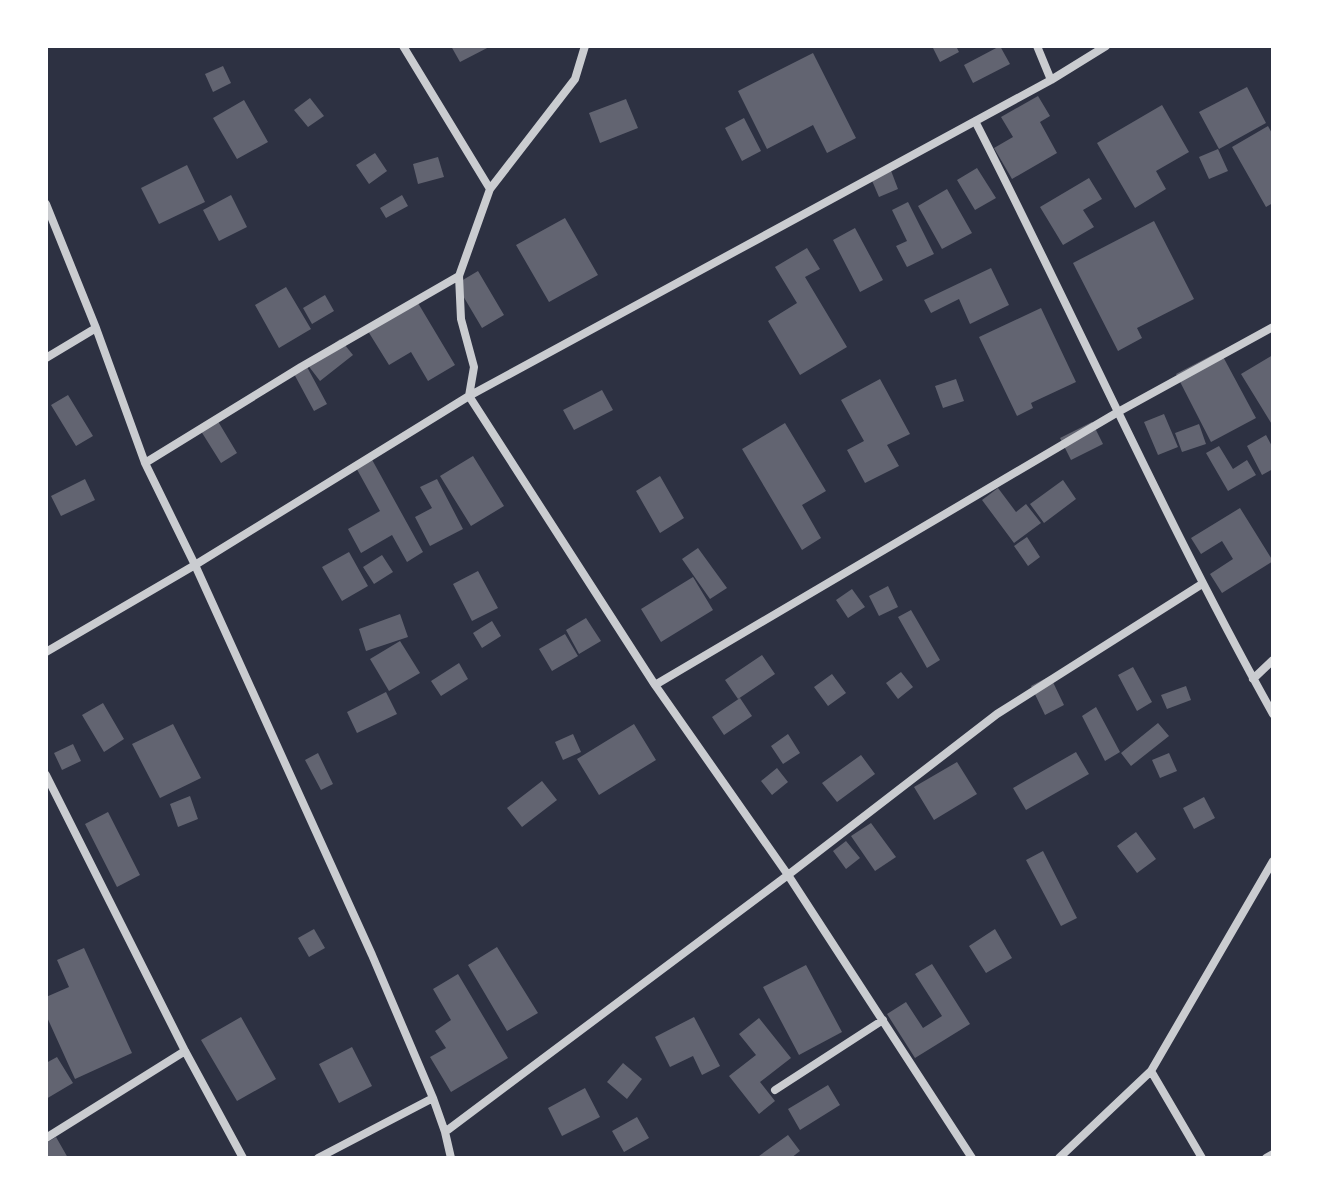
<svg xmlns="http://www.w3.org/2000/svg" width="1319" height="1204" viewBox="0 0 1319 1204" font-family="Raleway,sans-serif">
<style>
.building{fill:#626471}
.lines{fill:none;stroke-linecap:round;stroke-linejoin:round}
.minor{stroke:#caccd0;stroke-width:8}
</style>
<rect width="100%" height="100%" fill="#2d3142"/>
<path class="building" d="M451 46H491L460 62Z
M932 46H956L959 52 940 62Z
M1000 46 1010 64 973 83 964 65Z
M813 53 856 138 827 153 813 125 767 149 738 91Z
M223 66 231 83 213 92 205 74Z
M1247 87 1266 123 1219 149 1199 112Z
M1038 96 1050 116 1040 122 1057 153 1012 179 994 148 1013 137 1001 117Z
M310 98 324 116 308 127 294 110Z
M626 99 638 128 600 143 589 113Z
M244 100 268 142 237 159 213 118Z
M1162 105 1189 152 1156 171 1166 189 1135 208 1097 143Z
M744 118 761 151 742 161 725 128Z
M1268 126 1273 135V203L1266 207 1232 147Z
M1218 149 1228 171 1209 179 1199 157Z
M375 153 387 171 369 184 356 165Z
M438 157 444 177 418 184 413 164Z
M187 165 205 202 159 224 141 188Z
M890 168 898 189 879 197 870 176Z
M977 168 996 198 975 210 957 180Z
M1089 178 1102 199 1083 210 1094 227 1063 245 1040 207Z
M947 189 972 233 942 249 918 206Z
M231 195 247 227 219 241 203 210Z
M402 195 408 206 386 218 380 208Z
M908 202 934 254 907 267 896 246 907 241 892 210Z
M565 218 598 275 549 302 516 245Z
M1154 221 1194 299 1137 328 1142 338 1118 351 1073 263Z
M855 228 883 280 860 292 833 240Z
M807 248 820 269 805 277 847 347 800 375 768 321 797 303 775 267Z
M991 268 1009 305 970 324 959 299 931 313 924 300Z
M478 271 504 315 482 328 456 284Z
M286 287 311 329 279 348 255 305Z
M325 295 334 311 312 324 303 308Z
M415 298 455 365 428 381 411 352 389 365 366 328Z
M1041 308 1076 382 1031 403 1033 408 1017 416 979 337Z
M340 339 353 355 320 381 307 364Z
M1220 351 1256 418 1211 442 1176 374Z
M1273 355V426L1241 374Z
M306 365 327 404 314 411 293 372Z
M880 379 910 434 887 445 899 466 865 483 847 450 864 441 841 400Z
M956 379 964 401 943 408 935 386Z
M602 390 613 410 574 430 563 410Z
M68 395 93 436 76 446 51 405Z
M1164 414 1178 447 1158 455 1144 422Z
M216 418 237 453 221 463 199 428Z
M1092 422 1103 444 1071 460 1060 438Z
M785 423 826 491 802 505 821 538 802 550 742 449Z
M1199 424 1206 444 1182 452 1175 433Z
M1266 435 1273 448V469L1262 475 1247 446Z
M1219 446 1233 469 1247 460 1256 475 1228 491 1206 453Z
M370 456 423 552 407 562 392 535 361 553 348 529 380 511 354 464Z
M473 456 504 506 471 526 440 476Z
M660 476 684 518 660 533 636 491Z
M85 479 95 500 61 516 51 496Z
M437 479 463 529 430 546 415 517 432 508 420 487Z
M1063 480 1076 499 1044 523 1030 504Z
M998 488 1016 512 1026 504 1041 523 1014 543 982 500Z
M1240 508 1273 561 1222 593 1210 574 1233 559 1222 541 1201 554 1191 538Z
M1027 537 1040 557 1028 566 1014 546Z
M698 548 727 588 710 599 682 559Z
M349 552 368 586 342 601 322 567Z
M382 555 393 572 374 584 363 567Z
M478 571 498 608 472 621 453 584Z
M693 577 713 610 661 642 641 609Z
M888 586 898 607 879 616 869 596Z
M852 589 865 607 848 618 836 600Z
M911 610 940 660 927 668 898 617Z
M400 614 408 637 366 651 359 629Z
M586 618 601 641 579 654 566 630Z
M492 621 501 636 482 648 473 633Z
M565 634 578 656 552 671 539 649Z
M400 641 420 673 389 691 370 659Z
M762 655 775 674 738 699 725 680Z
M459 663 468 679 441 696 431 681Z
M1133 667 1152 702 1137 711 1118 675Z
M901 672 913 687 898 699 886 683Z
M832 674 846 693 828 706 814 687Z
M1050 676 1064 705 1045 715 1031 686Z
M1186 686 1191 700 1167 709 1161 695Z
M386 692 397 714 357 733 347 712Z
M740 698 752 716 724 735 712 717Z
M103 703 124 739 104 752 82 715Z
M1096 707 1120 752 1105 761 1082 716Z
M1158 723 1169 736 1131 766 1121 753Z
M173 724 201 778 160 798 132 744Z
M634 724 656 760 599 795 577 759Z
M573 734 581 752 563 760 555 742Z
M788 734 800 753 783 764 771 746Z
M73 744 81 761 62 770 54 753Z
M1076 752 1089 774 1026 810 1013 788Z
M318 753 333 784 321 790 305 760Z
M1169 753 1177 771 1160 778 1152 760Z
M861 755 875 774 837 802 822 783Z
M957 762 977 794 934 820 914 787Z
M777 768 788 782 772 795 761 781Z
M542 781 557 800 522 827 507 808Z
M190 796 198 819 178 827 170 804Z
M1204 797 1215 818 1194 829 1183 808Z
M108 812 140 875 117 887 85 824Z
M871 823 896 857 875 871 851 836Z
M1136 832 1156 859 1137 873 1117 846Z
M846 841 860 858 846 869 833 851Z
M1043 851 1077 918 1061 926 1026 860Z
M314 929 325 948 309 957 298 938Z
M995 929 1012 958 986 973 969 946Z
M497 947 538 1013 507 1031 468 965Z
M84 948 132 1053 75 1079 46 1015V997L69 987 57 960Z
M932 964 970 1024 915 1058 887 1014 906 1002 923 1028 942 1016 915 974Z
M806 965 842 1032 799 1055 763 987Z
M458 974 508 1058 451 1092 430 1057 446 1048 435 1031 451 1020 433 989Z
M241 1017 276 1079 237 1101 201 1040Z
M694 1017 720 1066 702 1075 693 1056 670 1067 655 1037Z
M759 1018 791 1058 760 1082 775 1101 759 1114 729 1076 756 1055 739 1034Z
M352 1047 372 1086 339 1103 319 1064Z
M57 1057 73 1083 46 1099V1063Z
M623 1063 642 1079 627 1099 607 1082Z
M828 1085 840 1105 800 1130 788 1109Z
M585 1088 600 1117 562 1136 548 1108Z
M637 1117 649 1138 624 1152 612 1131Z
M788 1135 800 1151 791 1158H761L759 1156Z
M56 1137 68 1158H46V1143Z"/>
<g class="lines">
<path class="minor" d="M403 46 490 189
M585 46 575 79 490 189 459 276 461 319 474 367 469 396 655 685 788 875 972 1158
M1037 46 1051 80
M975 121C1076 318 1165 521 1273 714
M46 204 96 328 145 463 195 565 372 955 433 1098 445 1132 451 1158
M46 358 96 328
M145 463 301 367 459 276
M46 652 195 565 469 396 1051 80 1106 46
M1253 679 1273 660
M655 685 1118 412 1273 327
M46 775 185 1051 243 1158
M1151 1071 1202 1158
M775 1090 883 1020
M445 1132 788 875 997 714 1202 584
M46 1138 185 1051
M318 1158 433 1098
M1059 1158 1151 1071 1273 861
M1266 1158 1273 1154"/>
</g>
<rect width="1319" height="1204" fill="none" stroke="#ffffff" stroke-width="96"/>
</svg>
